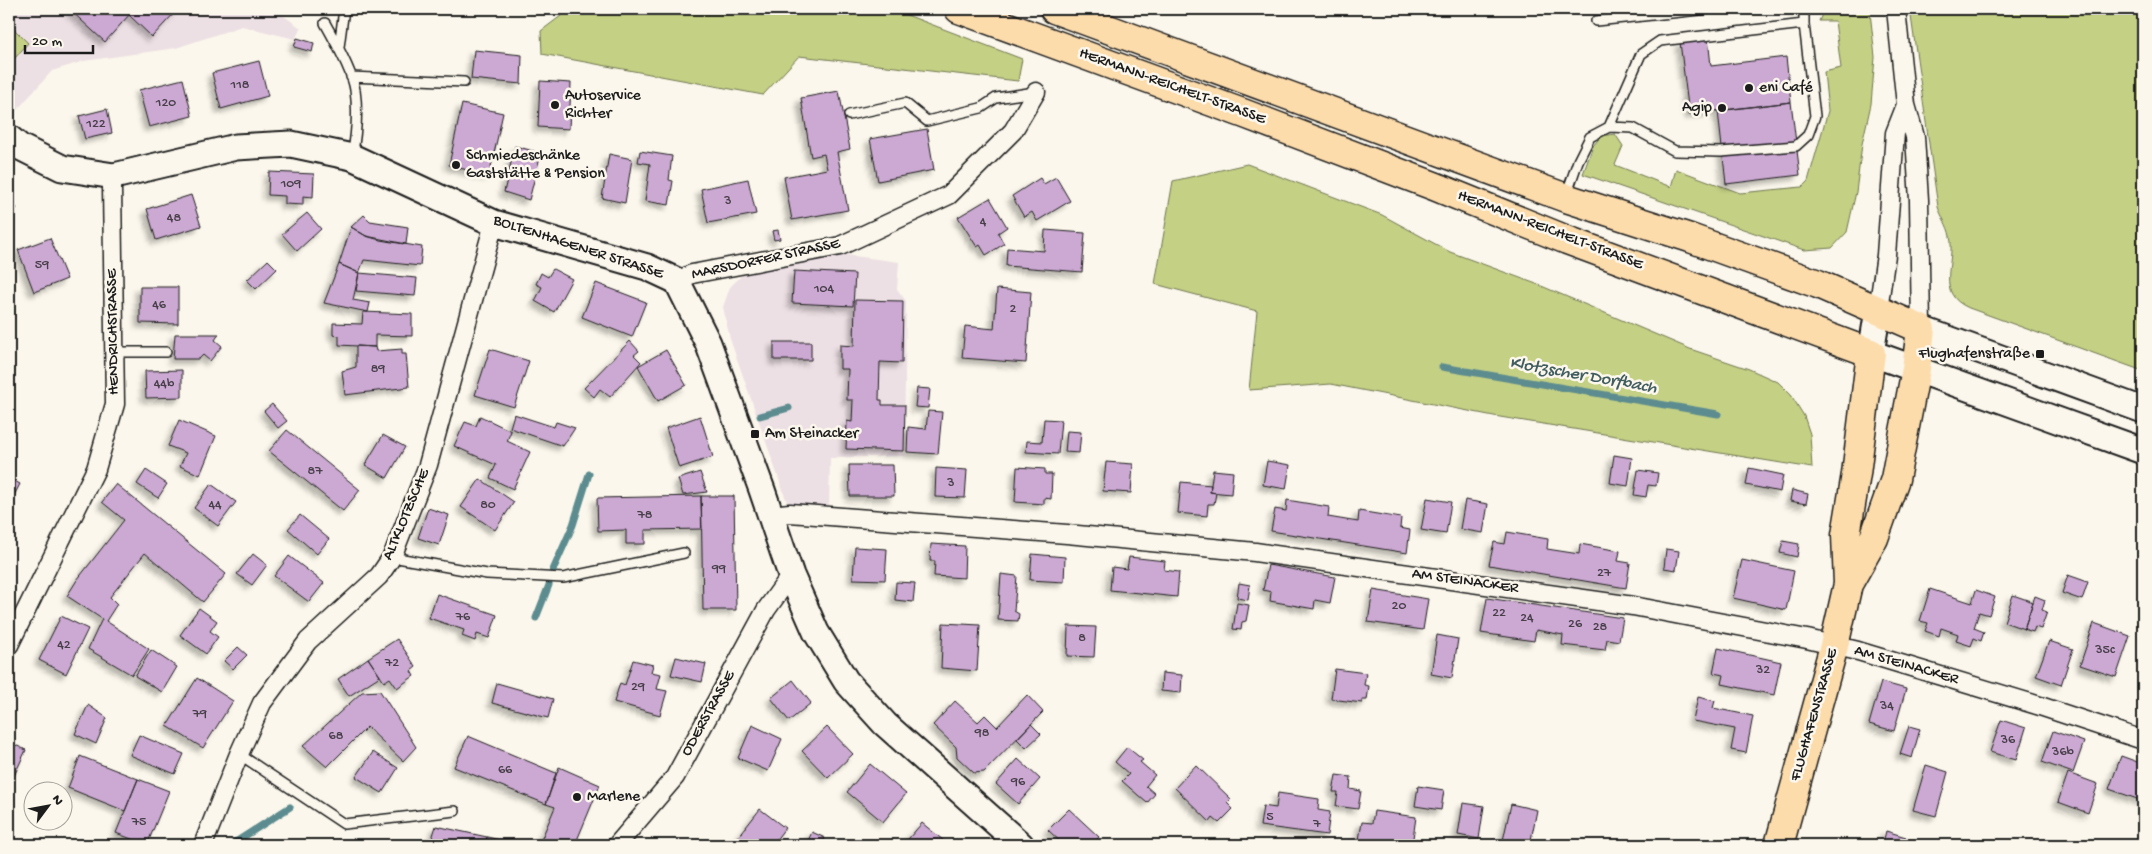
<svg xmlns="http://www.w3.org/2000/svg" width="2152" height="854" viewBox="0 0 2152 854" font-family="'Gochi Hand',sans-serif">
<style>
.built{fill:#ede0e4}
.green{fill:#c4d084;stroke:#707650}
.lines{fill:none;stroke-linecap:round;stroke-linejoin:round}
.stream{stroke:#5c8c8f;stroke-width:7}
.building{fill:#cca9d3;stroke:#1c1c1c;filter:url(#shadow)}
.lane-casing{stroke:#1c1c1c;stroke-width:12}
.street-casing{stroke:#1c1c1c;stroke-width:21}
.secondary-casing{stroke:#1c1c1c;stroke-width:29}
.primary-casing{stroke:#1c1c1c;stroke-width:31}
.lane{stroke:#fbf7ec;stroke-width:9}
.street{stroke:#fbf7ec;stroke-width:18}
.secondary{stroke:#fbf7ec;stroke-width:25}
.primary{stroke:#fddcac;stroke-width:28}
.poi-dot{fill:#1c1c1c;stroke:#fbf7ec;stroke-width:2}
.labels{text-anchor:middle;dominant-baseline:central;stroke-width:5;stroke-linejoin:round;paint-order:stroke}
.number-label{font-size:14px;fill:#483f4a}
.street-label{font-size:16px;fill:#1c1c1c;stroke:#fbf7ec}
.poi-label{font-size:16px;fill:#1c1c1c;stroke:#fbf7ec;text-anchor:start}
.water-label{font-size:18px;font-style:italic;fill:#415d5f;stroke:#fbf7ec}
</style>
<defs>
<filter id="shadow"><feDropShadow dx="-4.5" dy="4.5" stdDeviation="2.5" flood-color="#0004"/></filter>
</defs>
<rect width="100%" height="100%" fill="#fbf7ec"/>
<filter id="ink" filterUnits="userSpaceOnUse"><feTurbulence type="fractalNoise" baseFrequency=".02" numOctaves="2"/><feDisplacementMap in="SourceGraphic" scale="10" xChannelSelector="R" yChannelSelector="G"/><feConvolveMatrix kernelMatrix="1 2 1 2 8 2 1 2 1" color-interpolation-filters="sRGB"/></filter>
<g filter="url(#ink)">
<path class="built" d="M9 9H274L301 28 295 39 242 26 176 48 84 61 52 71 17 110 9 105V65L28 43 9 24Z
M832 253 899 262 897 289 906 301 904 456 830 458 829 509 789 508 730 339 723 307 730 287 743 274Z"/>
<path class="green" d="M570 9H891L1022 59 1018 81 799 56 763 95 542 54 541 31Z
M1866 9 1870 12 1875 57 1871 104 1862 144 1856 192 1847 232 1832 248 1804 250 1583 174 1593 146 1601 136 1615 134 1623 146 1615 165 1671 187 1676 169 1740 193 1802 187 1808 181 1828 111 1824 72 1841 68 1835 21H1819L1823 12 1842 9Z
M1910 9H2143V371L1969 308C1934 293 1956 264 1950 236 1948 226 1941 216 1938 207Z
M9 24 28 43 9 65Z
M1247 164 1382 215 1450 252 1539 285 1690 349 1749 369 1778 382 1791 395 1804 416 1810 434 1812 468 1494 416 1331 384 1249 390 1257 311 1155 284 1173 181Z"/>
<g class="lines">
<path class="stream" d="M1442 367 1718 414
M760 416 789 408
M553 570 573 525 589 474
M536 618 549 585
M231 845 290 807"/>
</g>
<path class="building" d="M69 9H178L152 37 129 15 105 42Z
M297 38 314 43 312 52 294 47Z
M1708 38 1711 66 1786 57 1791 102 1689 114 1680 42Z
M474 50 522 55 521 84 471 79Z
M259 61 268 96 221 109 212 73Z
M183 79 192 116 149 127 139 90Z
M540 81 571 83 569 129 538 127Z
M839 91 850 149 837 152 848 210 792 220 784 177 827 169 824 154 811 157 801 98Z
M1791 102 1800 175 1726 184 1718 111Z
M462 104 503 113 489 176 449 165Z
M107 109 112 133 85 139 79 116Z
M927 129 934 170 878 181 870 139Z
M515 146 541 153 529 200 504 192Z
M640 151 672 156 669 180 673 181 669 205 645 201 650 164 638 162Z
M609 154 632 159 625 203 602 198Z
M269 172 314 174 313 197 303 196V205L285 204V196L268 195Z
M1056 177 1070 201 1037 221 1032 212 1024 217 1012 196 1040 178 1044 184Z
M748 179 756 214 708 223 701 189Z
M191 195 201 226 156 240 147 209Z
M990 198 1007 227 998 233 1004 244 986 255 980 245 977 247 958 217Z
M9 200 17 208 9 217Z
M307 213 321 229 297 251 282 234Z
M364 215 370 221 408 227 406 244 366 236 351 227Z
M351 227 366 236 380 240 422 247 420 266 364 260 359 273 339 264Z
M778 230 780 239 774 240 772 231Z
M1045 230 1085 233 1082 272 1006 266 1007 248 1044 251Z
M50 238 67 279 34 292 18 250Z
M268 260 277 269 256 289 247 280Z
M339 264 359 273 353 300 370 303 368 312 324 303Z
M553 269 572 279 554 312 535 301 542 287 536 284 541 273 548 277Z
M794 271 855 274 853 306 792 303Z
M359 273 417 278 415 296 356 291Z
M596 283 646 302 632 337 582 317Z
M140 287H178V324L140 323Z
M997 289 1031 292 1026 363 962 358 965 326 994 329Z
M855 300 903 301 902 363 880 362 879 400H882V405H905L904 451 846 449 847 421 852 422 853 400H847L848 369H840V345L854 346Z
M363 312 412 314V336L375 335V347L339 345V336L333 335V323L362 324Z
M175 334H219L215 340 222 346 210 361 203 355 199 359H173Z
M630 341 639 351 634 355 641 362 610 397 600 389 594 397 584 388Z
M774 342H811V360H774Z
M356 346 375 347 376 351 402 349V354H406L409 387 345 395 342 371 356 367Z
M490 349 529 361 514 407 475 395Z
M666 350 686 385 658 401 638 366Z
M182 370V397L146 398 145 371Z
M917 388 930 389 928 408 915 407Z
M272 404 287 421 278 428 264 411Z
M928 411 942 412 938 454 907 452 908 427 926 429Z
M514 414 554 427 556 422 575 428 563 446 510 428Z
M480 416 511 431 507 441 530 452 513 489 490 478 496 465 454 446 465 422 476 426Z
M700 416 713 457 679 468 666 428Z
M1044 419 1061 420 1058 454 1026 452 1027 441 1042 442Z
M179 420 216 436 200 475 180 466 186 453 168 446Z
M287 430 360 490 343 511 269 451Z
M1067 431 1081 432 1079 453 1065 452Z
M383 435 405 447 387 478 365 465Z
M1614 455 1632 458 1628 486 1610 483Z
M1267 461 1290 465 1286 489 1263 485Z
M1106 462 1133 464 1131 493 1103 491Z
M849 465H893L894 496H850Z
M1017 467 1045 469V474H1052L1051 499 1044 498V504L1015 502Z
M936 468 967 470 965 498 935 497Z
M1749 468 1783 475 1780 492 1746 485Z
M146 470 167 484 158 498 137 484Z
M1213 470 1233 472 1231 494 1210 492Z
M1638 470 1658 473 1656 486 1648 485 1646 497 1634 495Z
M700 472 707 492 683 495 678 479Z
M9 478 20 484 9 505Z
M480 479 514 502 495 530 461 507Z
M1181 482 1211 485 1210 492 1216 493 1214 504H1208L1207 516 1178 513Z
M116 484 226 574 203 602 145 553 110 597 117 604 106 621 149 649 132 675 88 649 102 619 67 596 77 580 124 520 102 502Z
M211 484 236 502 218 526 194 508Z
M1792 490 1808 494 1806 504 1790 501Z
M701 496H734L736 610H703Z
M701 496 702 529 645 530V544H626V530L598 531 597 498Z
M1427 498 1451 502 1446 534 1421 530Z
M1287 500 1329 507 1328 517 1358 522 1359 511 1401 518 1400 528 1410 530 1407 553 1271 531 1275 509 1286 511Z
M1465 500 1488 504 1483 533 1460 529Z
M428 508 449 515 439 545 418 538Z
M300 515 329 539 317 554 288 529Z
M1507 532 1548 539 1547 549 1579 554 1580 544 1620 551 1618 561 1630 563 1626 588 1489 565 1494 542 1505 544Z
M1783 541 1799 544 1797 557 1780 553Z
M931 544 965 546 964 578 934 576 935 561H930Z
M855 547 887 549 885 580 853 579Z
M1666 549 1679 551 1676 570 1664 568Z
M253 554 267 565 252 585 237 574Z
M1032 554 1065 557 1064 582 1030 580Z
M289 556 324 583 309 602 274 576Z
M1129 557 1165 561 1164 570 1179 572 1177 597 1110 590 1112 567 1127 569Z
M1742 560 1794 571 1786 610 1733 598Z
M1268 565 1335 577 1330 603 1315 600 1314 609 1270 601 1271 592 1263 590Z
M1001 574 1017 576 1014 611 1019 614 1018 621 998 620Z
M2068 575 2088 582 2082 600 2062 593Z
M896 582 915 583 913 602 895 600Z
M1239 583 1250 585 1248 600 1237 598Z
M1930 589 1972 603 1976 590 1995 597 1989 615 1979 612 1974 628 1984 632 1981 641 1974 638 1971 646 1956 641 1958 634 1941 628 1939 636 1925 631 1928 623 1920 621Z
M1373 590 1428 599 1423 630 1368 622Z
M437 594 497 615 489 638 477 634 475 641 462 636 464 630 429 618Z
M2013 595 2033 602 2024 629 2004 622Z
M2035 596 2045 600 2042 610 2047 612 2041 629 2035 627 2033 632 2024 629Z
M1487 598 1623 618 1619 641 1607 639 1605 650 1562 645 1563 635 1536 630 1534 641 1481 633Z
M1237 603 1249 605 1246 621 1242 622 1241 630 1233 629Z
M199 608 217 621 210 631 218 637 206 654 180 635Z
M61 616 88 629 66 674 39 660Z
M943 623 980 625 977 671 941 668Z
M2094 623 2130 636 2116 677 2080 665Z
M1068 626 1096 627 1094 657 1067 656Z
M1437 635 1458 639 1452 678 1431 674Z
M397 639 416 667 411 671 414 676 397 688 390 678 384 682 368 658Z
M2049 641 2073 649 2061 685 2036 676Z
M238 647 247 655 233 669 224 661Z
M1718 648 1781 662 1774 695 1722 684 1724 675 1713 673Z
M151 650 177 667 162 692 135 676Z
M676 657 706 664 702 682 671 675Z
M368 658 380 676 349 696 338 679Z
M633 660 653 665 651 672 661 674 657 689 667 691 660 715 614 702 620 683 625 685Z
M1335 669 1366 673 1364 685 1369 686 1367 700H1362V703L1331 699Z
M1162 673 1182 675 1181 693 1161 691Z
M197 678 233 701 203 748 167 726Z
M793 680 811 703 789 721 771 698Z
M1881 682 1906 689 1894 731 1869 724Z
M497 683 553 699 548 718 492 703Z
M380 691 416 747 403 761 367 727 327 767 303 746 362 692Z
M1027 695 1043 712 984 772 974 773 957 757 956 747 933 725 955 701 978 722 985 715 997 727Z
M1698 697 1715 701 1713 708 1753 716 1746 753 1731 750 1735 729 1693 721Z
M88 705 107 718 96 744 75 734Z
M2001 720 2026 728 2016 760 1990 752Z
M1031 724 1041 734 1026 748 1017 739Z
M752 725 782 739 768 771 738 758Z
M1909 726 1920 729 1912 758 1900 754Z
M827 727 853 754 828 778 802 751Z
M2053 731 2084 742 2073 773 2042 762Z
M139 735 184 754 175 774 130 755Z
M468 736 556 773 546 804 454 767Z
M9 742 26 750 13 778 9 776Z
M1127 747 1143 760 1140 762 1155 775 1146 786 1155 794 1147 803 1122 781 1129 774 1115 762Z
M373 752 398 768 382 793 356 777Z
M80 756 138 779 125 811 68 788Z
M2121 756 2143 764V801L2109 789Z
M1018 759 1040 779 1018 804 996 784Z
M870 764 906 794 883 822 847 792Z
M1196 765 1231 799 1227 803 1233 809 1219 823 1213 818 1210 822 1175 788Z
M1926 765 1948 772 1936 816 1913 810Z
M559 767 600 785 575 845H539L555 807 546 804Z
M2068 773 2098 784 2088 813 2058 802Z
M1336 775 1351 777 1350 789 1361 791 1358 809 1336 806 1338 792H1333Z
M138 779 169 791 147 845 116 833Z
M1418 786 1444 790 1441 810 1415 806Z
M1278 793 1319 799 1318 810 1330 812 1327 835 1260 826 1263 806 1276 808Z
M1463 803 1484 806 1479 839 1458 835Z
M1511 804 1537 810 1530 845H1502Z
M760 809 785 828 772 845H732Z
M1069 809 1099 837 1092 845H1064L1048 830Z
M1374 811 1416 817 1412 845H1395L1359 840 1362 822 1372 823Z
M922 823 949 845H903Z
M436 826 487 837 485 845H430Z
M1886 831 1906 837 1904 845H1874L1875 841 1883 843Z
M812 832 825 838 821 845H806Z
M487 837 523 845H485Z"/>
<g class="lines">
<g class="lane-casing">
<path id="lane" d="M1596 21 1709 9
M325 23C334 39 353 73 355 90 358 111 356 136 352 157
M339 47 344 9
M351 77 464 82
M849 115 905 103 927 121 981 108 996 98 1035 92
M1609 127 1641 54 1660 41 1804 24
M1566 196 1578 161 1590 137 1609 127 1633 128 1675 151 1721 152 1796 146 1808 135 1815 116 1804 24V9
M114 352H166
M392 557 487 574 563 578 684 553
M239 754 344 824 455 811"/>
</g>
<g class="street-casing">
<path id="street" d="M1896 9 1906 105 1915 137 1919 200 1921 329
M677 281 692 274 840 246 949 195 1013 131 1036 92
M1878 310 1886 255 1895 133 1906 105
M770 515 790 513 1067 534 1255 552 1633 606 1807 639 1858 651 2040 706 2143 740
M9 645 96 469 115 404 112 186 114 176
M203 845 239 754 262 703 308 641 379 576 392 557 428 465 494 223
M617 845 675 777 766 610 791 575"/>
</g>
<g class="secondary-casing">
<path id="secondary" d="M9 138 20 147 62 168 114 176 236 147 291 144 352 157 494 223 647 267 677 281 708 343 762 490 791 575 816 632 846 681 885 724 1021 845
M1878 310 1871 353 2143 451
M1921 329 2143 410"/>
</g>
<g class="primary-casing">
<path id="primary" d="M959 9 1245 114 1434 186 1567 240 1871 353 1856 474 1846 535 1848 584 1834 646 1779 845
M1054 9 1566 198 1690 238 1818 284 1921 329 1916 369 1895 479 1874 538 1848 584"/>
</g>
<use href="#lane" class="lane"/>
<use href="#street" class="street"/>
<use href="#secondary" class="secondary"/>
<use href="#primary" class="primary"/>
</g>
</g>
<g class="poi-dot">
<circle cx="1749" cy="88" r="5"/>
<circle cx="555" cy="105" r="5"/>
<circle cx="1722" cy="108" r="5"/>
<circle cx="456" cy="165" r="5"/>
<rect x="2035" y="349" width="10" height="10" rx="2.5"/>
<rect x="750" y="429" width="10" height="10" rx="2.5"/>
<circle cx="577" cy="797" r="5"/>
</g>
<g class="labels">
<g class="number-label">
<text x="240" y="85">118</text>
<text x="166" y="103">120</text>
<text x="96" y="124">122</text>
<text x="291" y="184">109</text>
<text x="728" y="201">3</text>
<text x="174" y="218">48</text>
<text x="983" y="222">4</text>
<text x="42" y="265">59</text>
<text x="824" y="289">104</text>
<text x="159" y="305">46</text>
<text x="1013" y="309">2</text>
<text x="378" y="369">89</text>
<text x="164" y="384">44b</text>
<text x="315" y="471">87</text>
<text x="951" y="483">3</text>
<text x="215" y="505">44</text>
<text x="488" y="505">80</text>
<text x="645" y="515">78</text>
<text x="719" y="569">99</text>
<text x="1604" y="573">27</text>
<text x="1399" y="606">20</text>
<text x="1499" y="613">22</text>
<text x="463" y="617">76</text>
<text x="1527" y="618">24</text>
<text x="1575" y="624">26</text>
<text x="1600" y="627">28</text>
<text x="1082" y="638">8</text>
<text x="64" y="645">42</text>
<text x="2105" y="650">35c</text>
<text x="392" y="663">72</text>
<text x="1763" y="670">32</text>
<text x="638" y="687">29</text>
<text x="1887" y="706">34</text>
<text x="200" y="714">79</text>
<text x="982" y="733">98</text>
<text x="336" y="736">68</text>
<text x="2008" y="740">36</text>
<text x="2063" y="752">36b</text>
<text x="505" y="770">66</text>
<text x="1018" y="782">96</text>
<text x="1270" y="817">5</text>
<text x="139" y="822">75</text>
<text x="1317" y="824">7</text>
</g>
<g class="street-label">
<text transform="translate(1172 87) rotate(20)">HERMANN-REICHELT-STRASSE</text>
<text transform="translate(1550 231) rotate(21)">HERMANN-REICHELT-STRASSE</text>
<text transform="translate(578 248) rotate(18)">BOLTENHAGENER STRASSE</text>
<text transform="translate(766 260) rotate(-12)">MARSDORFER STRASSE</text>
<text transform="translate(114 332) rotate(-91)">HENDRICHSTRASSE</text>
<text transform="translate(407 515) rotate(-67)">ALTKLOTZSCHE</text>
<text transform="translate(1465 582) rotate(8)">AM STEINACKER</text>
<text transform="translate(1906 666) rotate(16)">AM STEINACKER</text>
<text transform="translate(709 714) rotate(-61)">ODERSTRASSE</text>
<text transform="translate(1815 715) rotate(-74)">FLUGHAFENSTRASSE</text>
</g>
<g class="poi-label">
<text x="1759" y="88">eni Café</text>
<text x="565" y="96">Autoservice<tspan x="565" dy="18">Richter</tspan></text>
<text x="1712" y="108" text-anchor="end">Agip</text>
<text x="466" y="156">Schmiedeschänke<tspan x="466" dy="18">Gaststätte &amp; Pension</tspan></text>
<text x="2030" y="354" text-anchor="end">Flughafenstraße</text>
<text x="765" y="434">Am Steinacker</text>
<text x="587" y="797">Marlene</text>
</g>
<g class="water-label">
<text transform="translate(1583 376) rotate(10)">Klotzscher Dorfbach</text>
</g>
</g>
<rect width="2152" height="854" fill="none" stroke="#fbf7ec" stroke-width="30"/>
<rect x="15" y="15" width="2122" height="824" fill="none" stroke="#1c1c1c" stroke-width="2" filter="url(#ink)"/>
<g transform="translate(48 806) rotate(58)"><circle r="24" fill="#fbf7ec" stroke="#a29f99"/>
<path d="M0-4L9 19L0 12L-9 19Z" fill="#1c1c1c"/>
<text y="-8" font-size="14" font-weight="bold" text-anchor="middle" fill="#1c1c1c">N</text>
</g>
<path d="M25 45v8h68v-8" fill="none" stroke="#1c1c1c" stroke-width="2.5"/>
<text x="32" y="45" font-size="15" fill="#1c1c1c" stroke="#fbf7ec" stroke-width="4" paint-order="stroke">20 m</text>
</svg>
